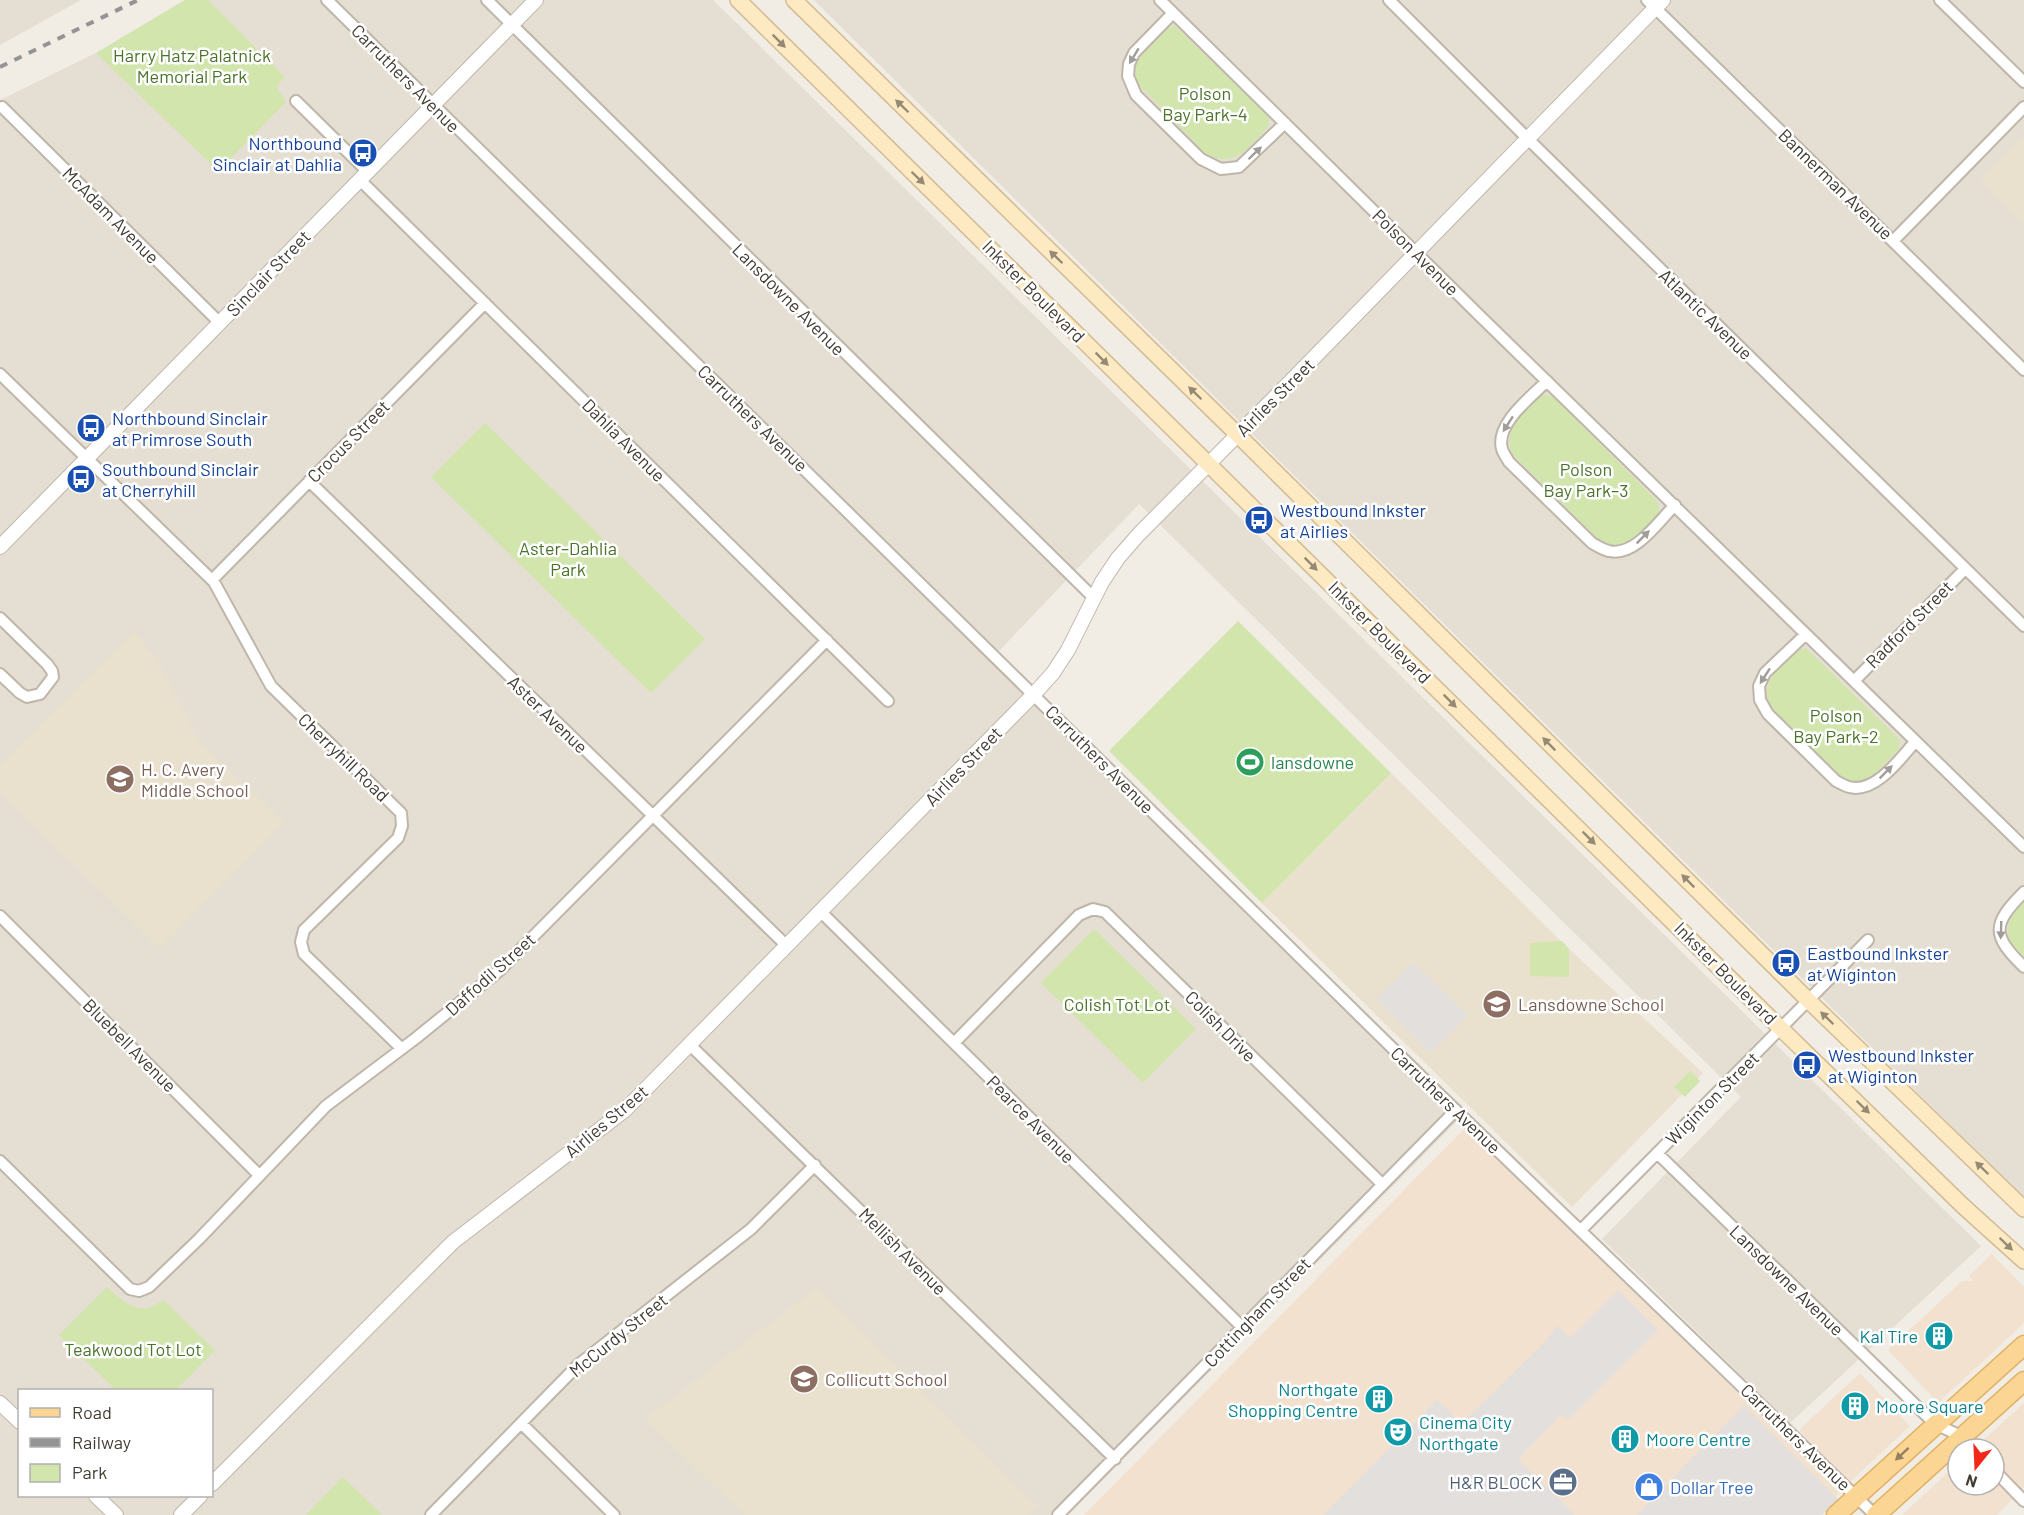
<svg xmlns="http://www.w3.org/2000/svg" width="2024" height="1515" viewBox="0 0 2024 1515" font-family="Barlow,sans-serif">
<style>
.residential{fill:#e5ded2;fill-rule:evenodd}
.commercial{fill:#f3e1cf}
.education{fill:#eae0ce}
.green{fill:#d1e5ad}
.parking{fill:#e2dfdc}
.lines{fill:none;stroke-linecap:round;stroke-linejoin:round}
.minor-casing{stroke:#bfb6aa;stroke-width:14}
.tertiary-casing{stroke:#bfb6aa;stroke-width:16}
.secondary-casing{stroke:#d1bc95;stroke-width:18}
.primary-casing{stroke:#e0b064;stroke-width:21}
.minor{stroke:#fff;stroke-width:10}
.tertiary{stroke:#fff;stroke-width:14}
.secondary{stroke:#fdeac2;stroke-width:15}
.primary{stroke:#fbd593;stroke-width:18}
.rail{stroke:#949494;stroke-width:4;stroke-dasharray:8 8;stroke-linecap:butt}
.oneway{fill:#978a74}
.oneway2{fill:#a19e9a}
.oneway3{fill:#96815f}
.labels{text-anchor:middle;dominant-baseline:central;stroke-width:5;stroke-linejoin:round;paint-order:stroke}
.park-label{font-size:18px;fill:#4b732a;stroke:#fff}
.street-label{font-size:18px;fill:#433c34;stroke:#fff}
.transit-label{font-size:18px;fill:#164399;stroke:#fff;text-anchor:start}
.leisure-label{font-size:18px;fill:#27864d;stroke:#fff;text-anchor:start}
.education-label{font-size:18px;fill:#785e54;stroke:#fff;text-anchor:start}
.culture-label{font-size:18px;fill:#0d838f;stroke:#fff;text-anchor:start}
.service-label{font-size:18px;fill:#4e5e75;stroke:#fff;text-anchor:end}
.shop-label{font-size:18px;fill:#366cbe;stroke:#fff;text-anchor:start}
</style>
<rect width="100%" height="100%" fill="#f1ece4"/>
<path class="residential" d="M0 0H81L0 45Z
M185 0H713L1981 1246 1790 1423 1602 1239 1741 1097 1139 504 998 652 1467 1111 1068 1515H0V100L96 53ZM20 1390H212V1496H20Z
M814 0H2024V1198Z"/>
<path class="commercial" d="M1466 1127 1840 1493 1815 1515H1084Z
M1992 1254 2024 1287V1323L1938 1403 1888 1350 1962 1281H1973L1969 1276Z
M1860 1373 1910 1426 1849 1483 1799 1430Z
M2024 1403V1487L1997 1515H1902L1958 1463V1485H1994V1449H1974Z"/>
<path class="education" d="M2024 136V225L1980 181Z
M134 632 157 659 199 740 284 823 160 948 0 793V765Z
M1391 773 1569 949 1703 1073 1572 1207 1262 903Z
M817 1287 1037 1506 1028 1515H744L645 1419Z"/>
<path class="green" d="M185 0H208L285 77 276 86 286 102 218 171 96 53Z
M1175 26 1265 113 1269 119 1268 127C1250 146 1233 172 1204 152L1139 85C1136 79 1135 73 1136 66 1138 52 1161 27 1175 26Z
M1541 395 1552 396 1656 500 1659 505V513C1641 531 1630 550 1602 543L1512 454C1503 430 1522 409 1541 395Z
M485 423 705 639 651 693 431 477Z
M1238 621 1391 773 1262 903 1109 751Z
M1806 648 1896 736 1900 741 1899 749C1880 768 1864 794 1835 774L1770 708C1767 701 1766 696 1767 689 1769 675 1792 650 1806 648Z
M2024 901V959C2002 938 2003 923 2024 901Z
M1094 929 1196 1029 1143 1083 1041 983Z
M1562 941 1569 949V977L1530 976V943Z
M1690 1071 1700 1081 1685 1097 1674 1087Z
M107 1287C126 1304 140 1318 163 1300L215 1350 176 1390H116L59 1335Z
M343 1477 382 1515H306Z"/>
<path class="parking" d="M1413 962 1468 1015 1431 1053 1376 999Z
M1618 1290 1658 1330 1568 1420 1562 1414 1518 1459 1575 1515H1323L1437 1400 1462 1423 1547 1340 1557 1325 1570 1338Z
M1744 1405 1839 1500 1822 1515H1637Z"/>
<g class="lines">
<g class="minor-casing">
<path id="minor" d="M327 0 1442 1097 1875 1515
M487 0 1093 597
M1160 0 1482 318 2024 847
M1389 0 1528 139 2024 626
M1647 0 2024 370
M1940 0 2024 82
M1173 13 1134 53 1129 64 1128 76 1136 95 1201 159 1221 169 1239 167 1285 123
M296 101 368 172
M2 107 220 323
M360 180 888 701
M1894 240 2024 107
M0 374 214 582 271 686 401 813 402 826 398 838 304 930 301 942 304 954 401 1048
M1547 381C1531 397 1495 424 1502 449 1503 453 1507 458 1509 462L1592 543C1597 546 1603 550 1609 551 1635 557 1658 522 1675 505
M309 481 787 946
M212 580 485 303
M0 618 47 664 52 671 53 677 40 694 27 697 20 693 0 674
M1806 634 1765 673 1759 686 1760 700 1768 714 1836 781C1840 783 1845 786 1849 787 1875 794 1900 759 1915 742
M1854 681 1965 569
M2024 892C1992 924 1991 935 2024 967
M821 912 1242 1327
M0 916 259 1175
M954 1043 1079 915 1093 909 1105 912 1382 1184
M689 1044 1115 1459
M1657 1153 1935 1424 1961 1436 1973 1449
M0 1161 130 1289 139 1291 149 1287 199 1239 326 1106 416 1038 500 970 827 640
M1581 1230 1868 940
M521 1423 614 1515
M1994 1470 2024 1501
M431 1515 578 1365 751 1229 815 1165
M1058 1515 1456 1110"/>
</g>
<g class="tertiary-casing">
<path id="tertiary" d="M0 547 536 0
M0 1403 20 1422
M212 1484 453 1242 625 1110 1034 694 1053 673 1068 650 1102 582 1118 558 1139 534 1294 378 1663 0
M96 1496 116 1515
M181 1515 200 1496"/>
</g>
<g class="secondary-casing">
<path id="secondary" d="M738 0 1766 1014 1963 1206 2024 1261
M794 0 1237 434 1809 1001 2024 1209"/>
</g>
<g class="primary-casing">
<path id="primary" d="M1836 1515 2024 1345
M1876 1515 2024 1381"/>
</g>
<use href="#minor" class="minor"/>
<use href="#tertiary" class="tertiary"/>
<use href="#secondary" class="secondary"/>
<use href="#primary" class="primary"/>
<path class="rail" d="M0 67 138 0"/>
</g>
<defs><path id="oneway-solid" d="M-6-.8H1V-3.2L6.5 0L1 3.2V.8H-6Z" transform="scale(1.5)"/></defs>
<g class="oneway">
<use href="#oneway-solid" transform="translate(779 41) rotate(45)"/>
<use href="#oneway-solid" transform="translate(902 106) rotate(-136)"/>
<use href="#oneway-solid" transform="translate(918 178) rotate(44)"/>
<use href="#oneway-solid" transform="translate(1056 257) rotate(-136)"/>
<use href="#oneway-solid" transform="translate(1102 359) rotate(45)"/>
<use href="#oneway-solid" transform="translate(1195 393) rotate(-136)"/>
<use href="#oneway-solid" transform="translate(1311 564) rotate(45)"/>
<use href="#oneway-solid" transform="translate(1450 701) rotate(45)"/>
<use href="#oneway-solid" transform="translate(1549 744) rotate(-135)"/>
<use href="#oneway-solid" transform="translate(1589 838) rotate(45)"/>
<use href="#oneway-solid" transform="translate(1688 881) rotate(-135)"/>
<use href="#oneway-solid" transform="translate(1827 1018) rotate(-136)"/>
<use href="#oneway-solid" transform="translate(1863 1107) rotate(44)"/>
<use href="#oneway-solid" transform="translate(1982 1168) rotate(-136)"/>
<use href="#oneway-solid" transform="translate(2006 1244) rotate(44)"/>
</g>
<g class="oneway2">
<use href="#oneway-solid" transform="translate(1134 56) rotate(121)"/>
<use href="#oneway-solid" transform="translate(1255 153) rotate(-44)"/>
<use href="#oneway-solid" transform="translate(1508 424) rotate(123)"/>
<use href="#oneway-solid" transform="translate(1643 537) rotate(-45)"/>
<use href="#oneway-solid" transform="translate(1765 676) rotate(123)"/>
<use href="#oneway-solid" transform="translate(1886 772) rotate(-45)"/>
<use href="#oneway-solid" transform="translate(2001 930) rotate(92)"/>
</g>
<use class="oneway3" href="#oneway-solid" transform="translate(1902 1454) rotate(137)"/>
<defs>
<g id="bus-disc" transform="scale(1.5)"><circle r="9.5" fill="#1a4fb4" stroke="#fff"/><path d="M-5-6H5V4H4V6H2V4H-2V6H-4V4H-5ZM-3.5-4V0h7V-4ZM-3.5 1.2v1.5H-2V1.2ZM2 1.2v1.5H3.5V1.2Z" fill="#fff"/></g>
<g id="stadium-disc" transform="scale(1.5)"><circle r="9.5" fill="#2e9e5b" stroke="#fff"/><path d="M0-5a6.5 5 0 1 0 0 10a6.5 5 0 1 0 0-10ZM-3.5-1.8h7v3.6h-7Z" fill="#fff"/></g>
<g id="school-disc" transform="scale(1.5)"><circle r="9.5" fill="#8d6e63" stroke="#fff"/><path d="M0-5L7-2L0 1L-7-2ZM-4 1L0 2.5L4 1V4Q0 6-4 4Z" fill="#fff"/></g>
<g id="building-disc" transform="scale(1.5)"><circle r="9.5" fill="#0f9aa8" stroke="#fff"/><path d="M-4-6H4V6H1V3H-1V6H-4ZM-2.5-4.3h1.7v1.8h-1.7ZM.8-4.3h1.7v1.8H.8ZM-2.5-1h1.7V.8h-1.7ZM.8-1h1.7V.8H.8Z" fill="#fff"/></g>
<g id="theatre-disc" transform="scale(1.5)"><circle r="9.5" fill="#0f9aa8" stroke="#fff"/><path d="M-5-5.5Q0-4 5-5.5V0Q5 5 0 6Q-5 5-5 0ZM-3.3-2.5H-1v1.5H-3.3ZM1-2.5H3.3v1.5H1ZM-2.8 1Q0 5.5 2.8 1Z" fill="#fff"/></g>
<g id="office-disc" transform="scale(1.5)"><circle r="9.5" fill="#5c6f8a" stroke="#fff"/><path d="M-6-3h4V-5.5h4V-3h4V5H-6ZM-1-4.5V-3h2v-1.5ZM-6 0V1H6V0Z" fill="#fff"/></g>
<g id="shop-disc" transform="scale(1.5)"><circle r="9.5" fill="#3f7fe0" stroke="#fff"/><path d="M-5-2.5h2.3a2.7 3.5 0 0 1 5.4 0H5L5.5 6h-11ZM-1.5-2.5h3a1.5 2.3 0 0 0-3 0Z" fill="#fff"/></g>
</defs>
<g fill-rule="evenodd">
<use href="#bus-disc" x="363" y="153"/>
<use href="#bus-disc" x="91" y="428"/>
<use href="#bus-disc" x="81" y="479"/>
<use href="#bus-disc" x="1259" y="520"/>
<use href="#stadium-disc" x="1250" y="762"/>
<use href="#school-disc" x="120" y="779"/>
<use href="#bus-disc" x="1786" y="963"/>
<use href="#school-disc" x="1497" y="1004"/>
<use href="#bus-disc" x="1807" y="1065"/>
<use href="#building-disc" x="1939" y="1336"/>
<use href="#school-disc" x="804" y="1379"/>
<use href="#building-disc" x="1379" y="1399"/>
<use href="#building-disc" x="1855" y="1406"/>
<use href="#theatre-disc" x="1398" y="1432"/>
<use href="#building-disc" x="1625" y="1439"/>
<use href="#office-disc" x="1563" y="1482"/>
<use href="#shop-disc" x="1649" y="1487"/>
</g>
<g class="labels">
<g class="park-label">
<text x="192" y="55">Harry Hatz Palatnick<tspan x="192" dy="21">Memorial Park</tspan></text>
<text x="1205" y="93">Polson<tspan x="1205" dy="21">Bay Park–4</tspan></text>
<text x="1586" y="469">Polson<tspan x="1586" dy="21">Bay Park–3</tspan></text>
<text x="568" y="548">Aster–Dahlia<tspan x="568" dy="21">Park</tspan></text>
<text x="1836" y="715">Polson<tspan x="1836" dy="21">Bay Park–2</tspan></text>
<text x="1117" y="1004">Colish Tot Lot</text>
<text x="133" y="1349">Teakwood Tot Lot</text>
</g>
<g class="street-label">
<text transform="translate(406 78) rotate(45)">Carruthers Avenue</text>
<text transform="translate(1836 184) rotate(44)">Bannerman Avenue</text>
<text transform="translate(111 215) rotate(45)">McAdam Avenue</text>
<text transform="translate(1416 252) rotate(45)">Polson Avenue</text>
<text transform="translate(268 273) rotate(-46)">Sinclair Street</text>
<text transform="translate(1034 291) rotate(45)">Inkster Boulevard</text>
<text transform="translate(789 299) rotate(45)">Lansdowne Avenue</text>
<text transform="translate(1706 314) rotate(44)">Atlantic Avenue</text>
<text transform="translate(1275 397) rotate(-45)">Airlies Street</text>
<text transform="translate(753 418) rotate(44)">Carruthers Avenue</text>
<text transform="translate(624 440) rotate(45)">Dahlia Avenue</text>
<text transform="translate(348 441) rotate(-45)">Crocus Street</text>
<text transform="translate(1909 624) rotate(-45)">Radford Street</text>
<text transform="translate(1380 632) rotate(45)">Inkster Boulevard</text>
<text transform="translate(548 714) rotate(44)">Aster Avenue</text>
<text transform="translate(344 757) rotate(44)">Cherryhill Road</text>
<text transform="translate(1100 759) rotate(45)">Carruthers Avenue</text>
<text transform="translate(963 766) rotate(-46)">Airlies Street</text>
<text transform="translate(1726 973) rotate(45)">Inkster Boulevard</text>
<text transform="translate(490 974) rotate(-42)">Daffodil Street</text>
<text transform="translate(1221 1026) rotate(45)">Colish Drive</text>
<text transform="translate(130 1045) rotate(45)">Bluebell Avenue</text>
<text transform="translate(1712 1098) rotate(-45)">Wiginton Street</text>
<text transform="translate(1446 1100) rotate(44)">Carruthers Avenue</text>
<text transform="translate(1031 1119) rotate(45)">Pearce Avenue</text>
<text transform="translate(606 1121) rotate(-40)">Airlies Street</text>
<text transform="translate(903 1251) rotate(45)">Mellish Avenue</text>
<text transform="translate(1787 1280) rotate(44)">Lansdowne Avenue</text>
<text transform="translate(1257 1312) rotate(-46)">Cottingham Street</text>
<text transform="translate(618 1335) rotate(-39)">McCurdy Street</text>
<text transform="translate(1796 1437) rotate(44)">Carruthers Avenue</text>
</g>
<g class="transit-label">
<text x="342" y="143" text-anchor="end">Northbound<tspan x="342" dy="21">Sinclair at Dahlia</tspan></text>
<text x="112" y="418">Northbound Sinclair<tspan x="112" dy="21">at Primrose South</tspan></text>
<text x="102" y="469">Southbound Sinclair<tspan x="102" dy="21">at Cherryhill</tspan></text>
<text x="1280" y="510">Westbound Inkster<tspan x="1280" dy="21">at Airlies</tspan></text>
<text x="1807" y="953">Eastbound Inkster<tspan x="1807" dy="21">at Wiginton</tspan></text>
<text x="1828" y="1055">Westbound Inkster<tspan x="1828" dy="21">at Wiginton</tspan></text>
</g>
<g class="leisure-label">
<text x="1271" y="762">lansdowne</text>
</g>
<g class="education-label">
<text x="141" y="769">H. C. Avery<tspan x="141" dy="21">Middle School</tspan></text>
<text x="1518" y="1004">Lansdowne School</text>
<text x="825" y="1379">Collicutt School</text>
</g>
<g class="culture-label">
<text x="1918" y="1336" text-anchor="end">Kal Tire</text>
<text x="1358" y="1389" text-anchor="end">Northgate<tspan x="1358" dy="21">Shopping Centre</tspan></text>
<text x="1876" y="1406">Moore Square</text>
<text x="1419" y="1422">Cinema City<tspan x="1419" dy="21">Northgate</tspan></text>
<text x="1646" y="1439">Moore Centre</text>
</g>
<g class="service-label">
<text x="1542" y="1482">H&amp;R BLOCK</text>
</g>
<g class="shop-label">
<text x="1670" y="1487">Dollar Tree</text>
</g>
</g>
<rect x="18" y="1389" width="195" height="108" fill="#ffffff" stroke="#b4b1ae" stroke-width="1.5"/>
<rect x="30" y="1408" width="30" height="9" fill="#fbd593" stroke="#b4b1ae" stroke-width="1.5"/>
<text x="72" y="1419" font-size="18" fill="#433c34">Road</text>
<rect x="30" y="1438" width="30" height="9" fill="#949494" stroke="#b4b1ae" stroke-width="1.5"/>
<text x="72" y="1449" font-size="18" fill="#433c34">Railway</text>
<rect x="30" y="1464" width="30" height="18" fill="#d1e5ad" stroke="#b4b1ae" stroke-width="1.5"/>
<text x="72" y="1479" font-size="18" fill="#433c34">Park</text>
<g transform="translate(1976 1467) rotate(198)"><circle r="28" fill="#ffffff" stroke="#b4b1ae" stroke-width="1.5"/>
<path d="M0-4.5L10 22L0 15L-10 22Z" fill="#f42718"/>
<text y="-9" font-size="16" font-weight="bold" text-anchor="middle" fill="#433c34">N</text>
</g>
</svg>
